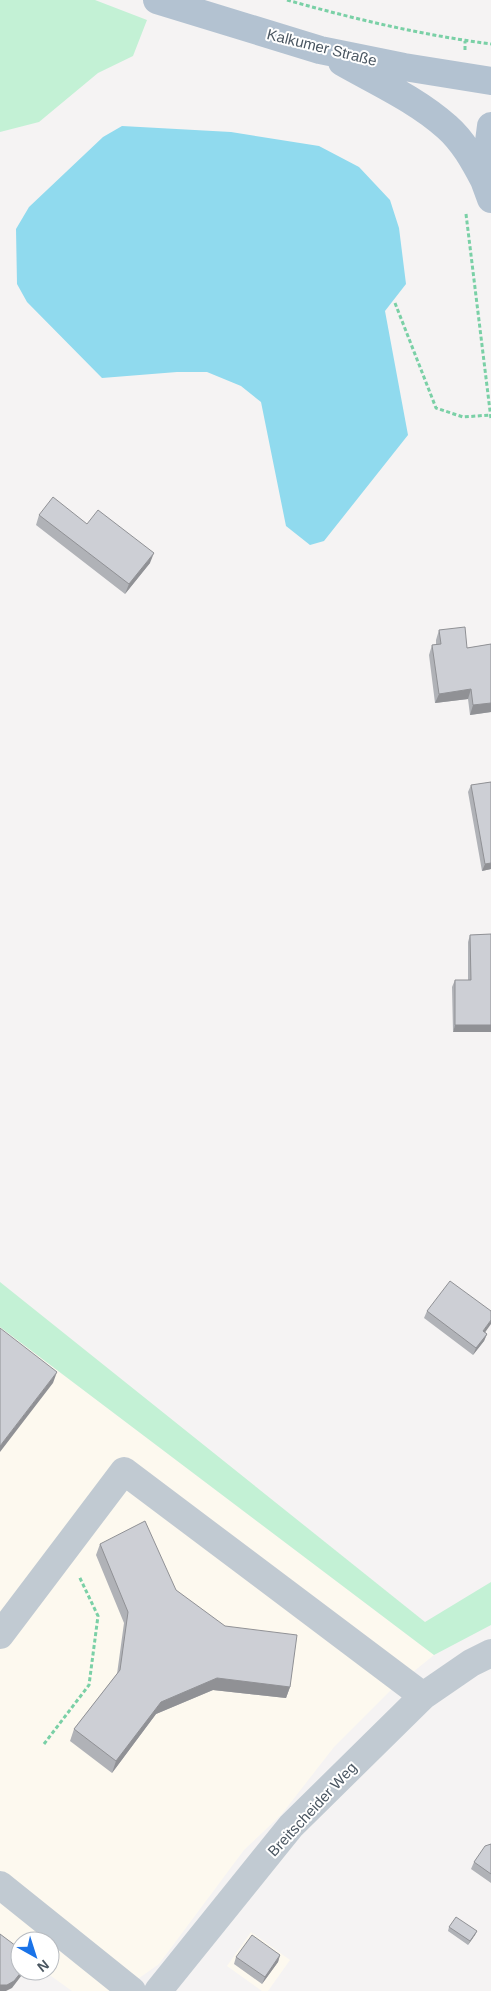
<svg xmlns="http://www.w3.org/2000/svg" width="491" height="1991" viewBox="0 0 491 1991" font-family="Helvetica,sans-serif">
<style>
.commercial{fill:#fdf9ef}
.green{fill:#c3f1d5}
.water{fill:#90daee}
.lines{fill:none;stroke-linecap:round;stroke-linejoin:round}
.path{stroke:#7ad0a6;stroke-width:3;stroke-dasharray:4 2.5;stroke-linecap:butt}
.minor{stroke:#c1cad2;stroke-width:28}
.major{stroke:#b3c2d1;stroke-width:28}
.wall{fill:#b0b2b7}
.shaded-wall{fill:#909195}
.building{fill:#cdcfd5;stroke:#909195}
.labels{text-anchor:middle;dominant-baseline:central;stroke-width:4;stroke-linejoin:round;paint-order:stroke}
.street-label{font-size:15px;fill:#4a5661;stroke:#fff}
</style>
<rect width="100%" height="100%" fill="#f5f3f3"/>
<path class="commercial" d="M0 1327 434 1655 392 1689 334 1747 281 1815 244 1850 159 1964 121 1991H72L44 1971H50V1941H20V1953L0 1939Z
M251 1932 290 1960 268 1991H262L227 1966Z"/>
<path class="green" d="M0 0H95L147 20 133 56 98 73 39 122 0 132Z
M0 1282 425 1622 491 1582V1625L434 1655 0 1327Z"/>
<path class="water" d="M122 126 231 132 319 146 359 167 390 200 399 228 406 284 385 311 408 435 324 541 310 545 286 526 261 402 241 386 207 372H177L102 378 27 302 17 284 16 229 29 207 103 137Z"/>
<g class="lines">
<path class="path" d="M287 0C354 19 422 35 491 44
M465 50V41
M466 214 491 419
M395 303 436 408 463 417 490 415
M44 1744 89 1685 98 1616 79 1576"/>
<path class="minor" d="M0 1635 124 1471 423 1696
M0 1885 132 1991
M158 1991 291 1826 423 1696 471 1663 491 1653"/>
<path class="major" d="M157 0 320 50 404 67 491 81
M342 62C377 82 417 100 447 127 463 141 474 161 484 180
M491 126 484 180 491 199"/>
</g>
<path class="wall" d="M39 515 150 563 125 594 36 525Z
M439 630 467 648 491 644V712L470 715 468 699 435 703 429 655 432 645 436 644V640Z
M491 782V869L482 871 468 792 471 785Z
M491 934 453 1032 452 987 455 980H468V942L470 935Z
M427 1311 485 1332 487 1334 484 1341 473 1355 424 1318Z
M100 1544 176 1590 290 1687 286 1698 213 1690 156 1714 112 1773 70 1741 74 1729 117 1674 124 1623 96 1555Z
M491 1844V1883L471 1869 474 1862Z
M449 1927 477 1931 475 1935 468 1945 448 1931Z
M280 1955 278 1962 262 1984 234 1964 236 1957Z"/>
<path class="shaded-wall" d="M154 553 150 563 125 594 129 584Z
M471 689 468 699 435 703 439 694Z
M491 703V712L470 715 473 705Z
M491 863V869L482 871 485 864Z
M455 1025H491V1032H453Z
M491 1320V1324L481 1338 483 1331Z
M487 1334 484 1341 473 1355 476 1348Z
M57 1372 53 1383 0 1452V1446Z
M217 1678 290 1687 286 1698 213 1690 156 1714 112 1773 116 1761 161 1702Z
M477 1931 475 1935 468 1945 470 1941Z
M280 1955 278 1962 262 1984 265 1977Z
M22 1971H25L12 1988 6 1991H0V1985Z"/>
<path class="building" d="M53 497 87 524 98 510 154 553 129 584 39 515Z
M465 627 467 648 491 644V703L473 705 471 689 439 694 432 645 441 644 439 630Z
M491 782V863L485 864 471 785Z
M491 934V1025H455V980H471L470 935Z
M450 1281 491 1311V1320L483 1331 487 1334 476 1348 427 1311Z
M0 1328 57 1372 0 1446Z
M145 1521 176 1590 225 1626 297 1635 290 1687 217 1678 161 1702 116 1761 74 1729 120 1670 128 1612 100 1544Z
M491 1844V1874L474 1862 485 1846Z
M456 1917 477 1931 470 1941 449 1927Z
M0 1934 20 1949V1971H22L14 1981 7 1985H0Z
M252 1935 280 1955 265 1977 236 1957Z"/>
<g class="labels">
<g class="street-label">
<text transform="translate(322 47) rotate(14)">Kalkumer Straße</text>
<text transform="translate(312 1809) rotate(-47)">Breitscheider Weg</text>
</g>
</g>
<g transform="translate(35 1956) rotate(141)"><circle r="24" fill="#ffffff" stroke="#b7bbc0"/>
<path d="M0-4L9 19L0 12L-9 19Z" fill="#1a73e8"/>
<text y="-8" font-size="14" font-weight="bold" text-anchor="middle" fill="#4a5661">N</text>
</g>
</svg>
